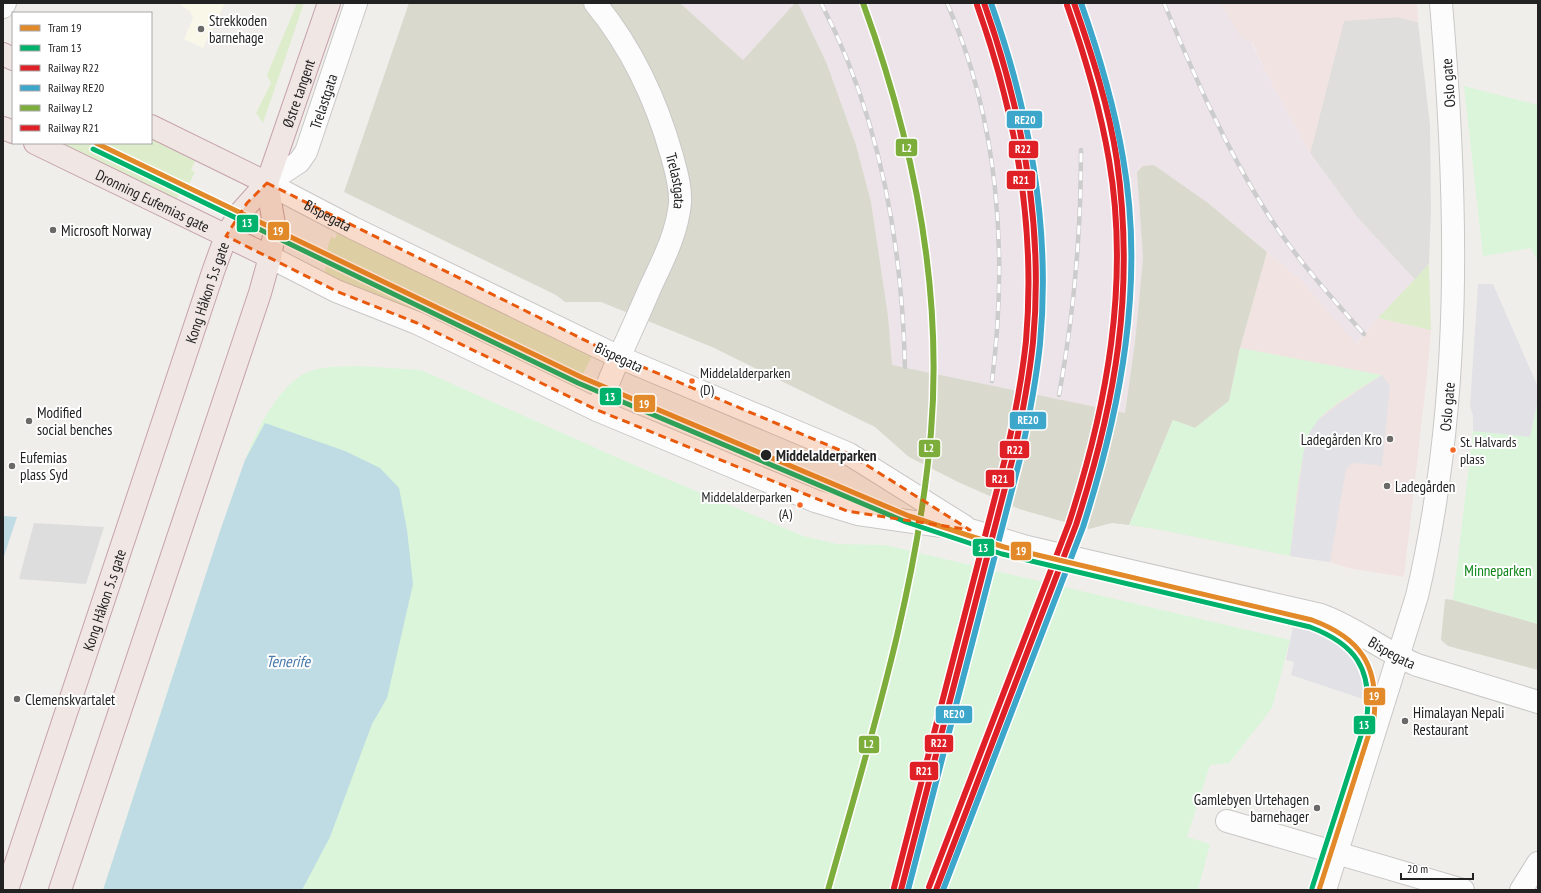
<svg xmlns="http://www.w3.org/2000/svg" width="1541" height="893" viewBox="0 0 1541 893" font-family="'PT Sans Narrow',sans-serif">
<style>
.residential{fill:#dfdedc}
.commercial{fill:#f1e3e1}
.industrial{fill:#ede4e9}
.education{fill:#f8f7e8}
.construction{fill:#d9d9cd}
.grass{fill:#ddeccb}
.park{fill:#daf5da}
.plaza{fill:#e2e1e5}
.water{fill:#bfdbe3}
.pier{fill:#dedddd}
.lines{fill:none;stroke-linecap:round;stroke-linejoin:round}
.minor-casing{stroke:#c9c8c7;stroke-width:24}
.tertiary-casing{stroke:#c9c8c7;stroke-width:24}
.trunk-casing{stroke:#c5a2ac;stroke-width:24}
.minor{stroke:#fdfcfc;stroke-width:22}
.tertiary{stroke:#fdfcfc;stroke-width:22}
.trunk{stroke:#f0e6e4;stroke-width:22}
.rail-casing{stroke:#ccc;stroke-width:4.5}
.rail{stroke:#fff;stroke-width:3;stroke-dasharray:9;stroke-linecap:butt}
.rail-1-casing{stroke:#fff;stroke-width:9}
.rail-2-casing{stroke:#fff;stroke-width:9}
.rail-3-casing{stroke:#fff;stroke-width:9}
.rail-4-casing{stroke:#fff;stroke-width:9}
.rail-1{stroke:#df2027;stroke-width:6}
.rail-2{stroke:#3da7cb;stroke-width:6}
.rail-3{stroke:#7dad3b;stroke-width:6}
.rail-4{stroke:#df2027;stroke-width:6}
.tram-1-casing{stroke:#fff;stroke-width:8}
.tram-2-casing{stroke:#fff;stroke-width:8}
.tram-1{stroke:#e28929;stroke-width:5}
.tram-2{stroke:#00b26b;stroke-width:5}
.marked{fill:#e8590c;fill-opacity:0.2;stroke:#e8590c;stroke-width:3;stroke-dasharray:8 5;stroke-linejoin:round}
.poi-dot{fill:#6a6968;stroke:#fff;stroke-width:1.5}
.bus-dot{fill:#f26522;stroke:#fff;stroke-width:1.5}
.stop-dot{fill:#222;stroke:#fff;stroke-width:1.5}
.labels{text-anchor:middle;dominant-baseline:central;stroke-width:4;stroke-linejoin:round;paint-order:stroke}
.bus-label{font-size:14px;fill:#222;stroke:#fff;text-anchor:start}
.poi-label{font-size:15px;fill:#222;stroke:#fff;text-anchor:start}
.street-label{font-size:15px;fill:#222;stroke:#fff}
.stop-label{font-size:15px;font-weight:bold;fill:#222;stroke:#fff;text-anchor:start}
.park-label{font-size:15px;fill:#0c8416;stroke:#fff}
.water-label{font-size:16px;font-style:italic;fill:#4a7aab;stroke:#fff}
.line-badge{stroke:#fff;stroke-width:1.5}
.badge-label{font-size:11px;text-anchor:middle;font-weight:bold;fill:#fff}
</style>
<rect width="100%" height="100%" fill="#f0eeeb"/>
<path class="residential" d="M1398 17 1418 22 1430 125 1431 210 1429 264 1415 280 1357 217 1310 153 1344 20Z"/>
<path class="commercial" d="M1221 3H1417L1418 22 1398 17 1344 21 1310 153 1264 69 1253 43 1240 37Z
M1267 252 1301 280 1357 344 1378 318 1431 330 1427 375 1404 577 1348 568 1330 562 1290 556 1161 530 1129 525 1229 401 1240 348Z"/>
<path class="industrial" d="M680 3H795L743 60Z
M798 3H1221L1240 36 1252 43 1264 69 1310 153 1357 217 1415 280 1378 318 1356 344 1301 280 1208 203 1154 165 1137 172 1143 258 1135 342 1125 413 891 365 888 316 871 202 856 145 827 64Z"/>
<path class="education" d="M225 3 203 48 184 39 193 18 190 11 177 3Z"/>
<path class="construction" d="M409 3H680L743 60 795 3H798L827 64 856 145 871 202 888 316 892 365 1125 413 1135 342 1143 258 1137 172 1143 166 1154 165 1208 203 1267 252 1240 348 1229 401 1195 428 1173 420 1129 525 1112 523 1089 529 1019 509 958 482 909 457 875 427 712 347 601 302H565L556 295 344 192Z
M1445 599 1453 600 1538 624V670L1448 646 1441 640Z"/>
<path class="grass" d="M297 3H304L263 123 256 113 271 83 267 75Z
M151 139 195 161 191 170 195 172 185 192 181 190 177 199 62 143H151Z
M338 230 593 354 576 388 422 312 372 297 323 276 328 261 324 259 331 237 335 239Z
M1429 264 1431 330 1378 318Z"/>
<path class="park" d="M1464 86 1538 105V262L1531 248 1483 256Z
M1240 348 1382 375C1366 385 1326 408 1317 422 1297 452 1295 519 1290 556L1161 530 1129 525 1173 420 1195 428 1229 401Z
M358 366 421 370 627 462 803 536 837 544 885 545 1290 640 1272 708 1229 763 1210 765 1187 837 1210 844 1198 890H103C132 802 160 714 189 626 203 585 216 544 230 503 245 461 260 409 296 379 313 365 338 367 358 366Z
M1538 400V624L1453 600 1473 431 1530 437Z"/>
<path class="plaza" d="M1478 284H1493L1538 387V400L1530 437 1473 431V416L1470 406Z
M1382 375 1390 386 1382 466 1359 463 1351 464 1346 469 1330 562 1290 556 1303 455 1308 435 1317 421 1339 404Z
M1294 622 1330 634 1351 649 1365 673 1369 691V701L1291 675 1294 662 1286 660Z"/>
<path class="water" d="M265 423 345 451 380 468 399 488 407 530 413 584 387 698 372 724 330 837 302 890H103L220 531 245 460Z
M3 516 17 517 3 559Z"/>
<path class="pier" d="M34 523 104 527 86 584 19 579Z"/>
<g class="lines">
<g class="minor-casing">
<g id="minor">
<path id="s1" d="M595 3C632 48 656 99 672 156 676 171 681 187 680 203 677 234 663 260 650 288 640 311 630 334 619 357L849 454 964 526"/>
<path d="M3 7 5 3"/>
<path id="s2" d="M267 183 299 162 306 152 356 3"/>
<path id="s3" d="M597 410 815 501 858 514 970 530 1027 547 1321 615C1355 627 1383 651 1417 665L1538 702"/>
<path d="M1227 821 1463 890"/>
<path d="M1521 890 1538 863"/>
</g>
</g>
<g class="tertiary-casing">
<g id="tertiary">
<path id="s4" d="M267 183 353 228 619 357 597 410 417 323 336 291 270 257"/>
<path id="s5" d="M1325 890 1417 596C1463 400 1458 202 1441 3"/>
</g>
</g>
<g class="trunk-casing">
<g id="trunk">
<path d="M3 54 13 59"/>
<path d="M151 126 267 183"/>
<path d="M3 128 13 132"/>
<path id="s6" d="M35 143 270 257"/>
<path id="s7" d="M7 890 213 272 226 236 240 213 267 183 329 3"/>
<path d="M60 890 260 293 270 257 275 230 267 183"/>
</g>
</g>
<use href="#minor" class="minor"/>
<use href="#tertiary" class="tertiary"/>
<use href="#trunk" class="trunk"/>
<g class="rail-casing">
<path id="rail" d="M821 3C879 114 902 243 905 367
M947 3C999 121 1008 254 992 381
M1164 3C1194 75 1225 147 1267 213 1295 257 1329 295 1364 334
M1059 395C1074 314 1081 233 1081 150"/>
</g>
<use href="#rail" class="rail"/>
<g class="rail-1-casing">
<path id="rail-1" d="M901 890 1014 453C1022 416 1029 380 1033 342 1044 226 1023 113 984 3
M936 890 1076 525C1116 402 1135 291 1117 161 1109 107 1092 55 1074 3"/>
</g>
<g class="rail-2-casing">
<path id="rail-2" d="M908 890 1021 455C1029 418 1036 382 1040 344 1051 227 1030 113 991 3
M943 890 1083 527C1121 408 1145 283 1123 158 1114 105 1099 54 1081 3"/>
</g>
<g class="rail-3-casing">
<path id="rail-3" d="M828 890C870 740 918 588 931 432 943 285 913 140 863 3"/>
</g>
<g class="rail-4-casing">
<path id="rail-4" d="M929 887 1069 523C1107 406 1130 282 1109 160 1100 107 1085 56 1067 5
M894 888 1007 451C1015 415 1022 378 1026 341 1036 225 1016 114 977 5"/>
</g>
<use href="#rail-1" class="rail-1"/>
<use href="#rail-2" class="rail-2"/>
<use href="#rail-3" class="rail-3"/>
<use href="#rail-4" class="rail-4"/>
<g class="tram-1-casing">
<path id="tram-1" d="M96 143 581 377 909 516 1004 547 1312 620C1361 638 1379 666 1374 718L1319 890"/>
</g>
<g class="tram-2-casing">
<path id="tram-2" d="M93 149 578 383 906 522 1002 554 1310 627C1355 644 1372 668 1367 717L1312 888"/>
</g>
<use href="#tram-1" class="tram-1"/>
<use href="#tram-2" class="tram-2"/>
</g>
<path class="marked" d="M267 183 619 357 849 454 970 530 847 511 597 410 417 323 336 291 226 236 247 203Z"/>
<g class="poi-dot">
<circle cx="201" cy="29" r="4"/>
<circle cx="53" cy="230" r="4"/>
<circle cx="29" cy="421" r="4"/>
<circle cx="1390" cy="439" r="4"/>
<circle cx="12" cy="466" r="4"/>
<circle cx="1387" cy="486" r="4"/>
<circle cx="17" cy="699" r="4"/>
<circle cx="1405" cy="721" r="4"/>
<circle cx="1317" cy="808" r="4"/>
</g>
<g class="bus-dot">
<circle cx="692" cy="381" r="3.5"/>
<circle cx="1453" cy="450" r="3.5"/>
<circle cx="800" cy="505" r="3.5"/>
</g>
<circle class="stop-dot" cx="766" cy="455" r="6"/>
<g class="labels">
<g class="bus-label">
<text x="700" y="373">Middelalderparken<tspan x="700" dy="17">(D)</tspan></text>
<text x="1460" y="442">St. Halvards<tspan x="1460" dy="17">plass</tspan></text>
<text x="792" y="497" text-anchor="end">Middelalderparken<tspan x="792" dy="17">(A)</tspan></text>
</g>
<g class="poi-label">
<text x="209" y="20">Strekkoden<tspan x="209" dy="17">barnehage</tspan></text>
<text x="61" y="230">Microsoft Norway</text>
<text x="37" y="412">Modified<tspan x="37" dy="17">social benches</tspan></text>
<text x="1382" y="439" text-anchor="end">Ladegården Kro</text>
<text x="20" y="457">Eufemias<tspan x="20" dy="17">plass Syd</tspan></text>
<text x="1395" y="486">Ladegården</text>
<text x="25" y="699">Clemenskvartalet</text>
<text x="1413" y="712">Himalayan Nepali<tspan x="1413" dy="17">Restaurant</tspan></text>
<text x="1309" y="799" text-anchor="end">Gamlebyen Urtehagen<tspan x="1309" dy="17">barnehager</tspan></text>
</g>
<g class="street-label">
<text transform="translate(1448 83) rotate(-94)">Oslo gate</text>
<text stroke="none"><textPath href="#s7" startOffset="852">Østre tangent</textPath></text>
<text stroke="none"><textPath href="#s2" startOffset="104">Trelastgata</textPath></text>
<text stroke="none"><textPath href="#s1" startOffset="198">Trelastgata</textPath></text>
<text stroke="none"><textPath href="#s6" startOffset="131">Dronning Eufemias gate</textPath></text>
<text stroke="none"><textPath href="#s4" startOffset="69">Bispegata</textPath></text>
<text stroke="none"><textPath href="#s7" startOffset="630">Kong Håkon 5.s gate</textPath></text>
<text transform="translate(619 357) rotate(25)">Bispegata</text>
<text stroke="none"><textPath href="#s5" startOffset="500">Oslo gate</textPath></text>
<text stroke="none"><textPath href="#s7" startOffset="306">Kong Håkon 5.s gate</textPath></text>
<text stroke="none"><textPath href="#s3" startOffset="836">Bispegata</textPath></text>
</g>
<g class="stop-label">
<text x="776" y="455">Middelalderparken</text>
</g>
<g class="park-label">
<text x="1498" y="570">Minneparken</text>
</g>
<g class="water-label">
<text x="288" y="661">Tenerife</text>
</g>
</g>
<g class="line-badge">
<rect x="1006" y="110" width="37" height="19" rx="4" fill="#3da7cb"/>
<rect x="895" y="138" width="23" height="19" rx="4" fill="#7dad3b"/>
<rect x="1008" y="140" width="31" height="19" rx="4" fill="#df2027"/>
<rect x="1006" y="170" width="30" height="20" rx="4" fill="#df2027"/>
<rect x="236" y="214" width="23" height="19" rx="4" fill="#00b26b"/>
<rect x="267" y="221" width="23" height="20" rx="4" fill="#e28929"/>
<rect x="599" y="387" width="23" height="19" rx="4" fill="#00b26b"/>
<rect x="633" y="394" width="23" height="19" rx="4" fill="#e28929"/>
<rect x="1009" y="411" width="38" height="19" rx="4" fill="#3da7cb"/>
<rect x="918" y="439" width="23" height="19" rx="4" fill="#7dad3b"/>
<rect x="999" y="440" width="31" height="19" rx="4" fill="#df2027"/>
<rect x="985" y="469" width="30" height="19" rx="4" fill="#df2027"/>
<rect x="972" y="538" width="23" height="19" rx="4" fill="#00b26b"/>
<rect x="1010" y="541" width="22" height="20" rx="4" fill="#e28929"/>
<rect x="1363" y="687" width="23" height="19" rx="4" fill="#e28929"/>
<rect x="935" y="705" width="38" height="19" rx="4" fill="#3da7cb"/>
<rect x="1353" y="715" width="23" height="20" rx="4" fill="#00b26b"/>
<rect x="924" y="734" width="30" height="19" rx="4" fill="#df2027"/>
<rect x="858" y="735" width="22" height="19" rx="4" fill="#7dad3b"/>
<rect x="909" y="761" width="30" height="20" rx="4" fill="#df2027"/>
</g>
<g class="badge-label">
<text x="1025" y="124">RE20</text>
<text x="907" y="152">L2</text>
<text x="1023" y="153">R22</text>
<text x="1021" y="184">R21</text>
<text x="247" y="227">13</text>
<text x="278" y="235">19</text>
<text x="610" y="401">13</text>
<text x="644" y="408">19</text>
<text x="1028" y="424">RE20</text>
<text x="929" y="452">L2</text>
<text x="1015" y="454">R22</text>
<text x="1000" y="483">R21</text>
<text x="983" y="552">13</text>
<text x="1021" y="555">19</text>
<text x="1374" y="700">19</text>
<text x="954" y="718">RE20</text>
<text x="1364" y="729">13</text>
<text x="939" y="747">R22</text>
<text x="869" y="748">L2</text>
<text x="924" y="775">R21</text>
</g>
<rect width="1541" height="893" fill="none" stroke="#222222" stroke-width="8"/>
<rect x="12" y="12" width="140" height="132" fill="#ffffff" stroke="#a7a7a7"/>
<rect x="20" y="25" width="20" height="6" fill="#e28929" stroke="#a7a7a7"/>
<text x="48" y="32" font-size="12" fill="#222222">Tram 19</text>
<rect x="20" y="45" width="20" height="6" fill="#00b26b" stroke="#a7a7a7"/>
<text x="48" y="52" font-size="12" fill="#222222">Tram 13</text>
<rect x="20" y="65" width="20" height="6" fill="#df2027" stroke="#a7a7a7"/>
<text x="48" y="72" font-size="12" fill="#222222">Railway R22</text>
<rect x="20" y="85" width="20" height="6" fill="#3da7cb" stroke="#a7a7a7"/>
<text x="48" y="92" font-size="12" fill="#222222">Railway RE20</text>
<rect x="20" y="105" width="20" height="6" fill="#7dad3b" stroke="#a7a7a7"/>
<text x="48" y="112" font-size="12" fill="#222222">Railway L2</text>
<rect x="20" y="125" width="20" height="6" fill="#df2027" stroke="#a7a7a7"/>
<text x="48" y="132" font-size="12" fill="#222222">Railway R21</text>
<path d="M1401 873v6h72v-6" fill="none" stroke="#222222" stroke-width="2"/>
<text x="1407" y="873" font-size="12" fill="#222222" stroke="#ffffff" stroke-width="3" paint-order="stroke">20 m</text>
</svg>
